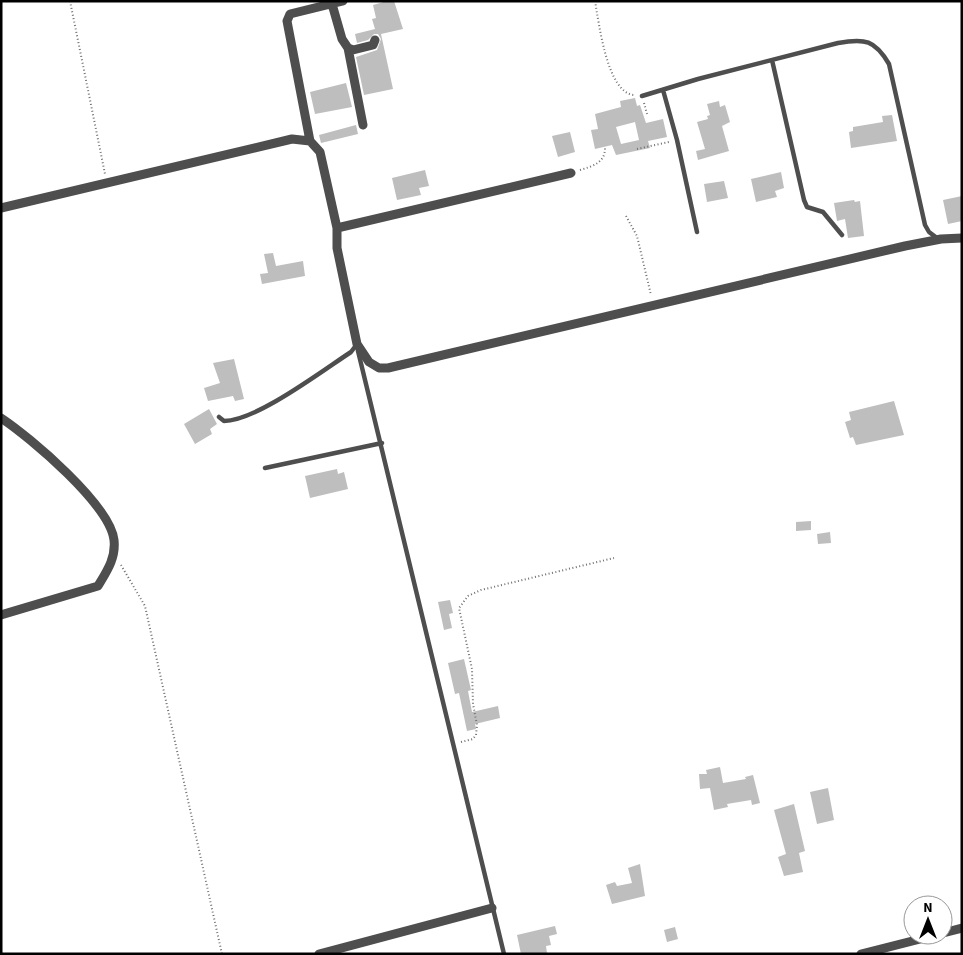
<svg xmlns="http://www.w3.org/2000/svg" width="963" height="955" viewBox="0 0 963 955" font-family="'Source Sans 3',sans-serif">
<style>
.building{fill:#bebebe;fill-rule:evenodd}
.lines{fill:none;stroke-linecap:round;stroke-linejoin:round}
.path{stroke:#707070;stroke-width:2;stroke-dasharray:1 2.5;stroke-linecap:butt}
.service{stroke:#4e4e4e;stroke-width:4.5}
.minor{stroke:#4e4e4e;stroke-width:9}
</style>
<rect width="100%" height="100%" fill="#fff"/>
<path class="building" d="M387 1H394L403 29 381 34 393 89 364 95 356 57 377 50 381 39 378 34H374L368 40 357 43 355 34 375 29 372 19 376 18 373 5Z
M346 83 352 107 315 114 310 92Z
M635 98 637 106 640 105 646 123 663 119 667 137 648 141 650 148 616 155 612 145 595 149 591 130 598 129 595 114 621 107 620 101ZM635 122 639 140 621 144 616 127Z
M719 101 720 107 725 105 730 122 722 126 729 151 698 160 696 151 705 149 697 122 708 119 707 116 710 115 707 104Z
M892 115 897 141 851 148 849 132 853 131V127L883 122 882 116Z
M356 125 358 134 321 143 319 135Z
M570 132 575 152 558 157 552 136Z
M425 170 429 186 419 188 421 195 397 200 392 178Z
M781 172 784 188 775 191 777 197 756 202 751 179Z
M724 181 728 198 707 202 704 184Z
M962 196V221L948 224 943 200Z
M854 200 855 202 860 201 864 236 848 238 845 219 837 221 834 203Z
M273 253 276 266 303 261 305 276 262 284 260 274 268 273 264 254Z
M234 359 244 399 235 401 233 396 208 401 204 388 220 383 213 363Z
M894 401 904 435 856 445 853 437 850 438 845 422 851 420 849 412Z
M209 409 217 424 210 429 212 434 195 444 184 424Z
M337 469 338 474 344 472 348 489 310 498 305 476Z
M811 521V530L796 531V522Z
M830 532 831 543 818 544 817 534Z
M450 600 453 613 449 614 452 628 444 630 438 602Z
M464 659 471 690 468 691 472 712 498 706 500 718 475 724 476 729 467 731 459 693 455 694 448 663Z
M720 767 723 783 746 779 745 777 753 775 760 803 752 805 751 800 727 804 728 807 714 810 710 788 700 789 699 774H707L706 770Z
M828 788 834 820 817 824 810 792Z
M794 804 805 851 799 853 803 872 784 876 778 857 786 854 774 810Z
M640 864 645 896 612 904 606 885 615 882 617 886 632 883 628 868Z
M555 926 557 934 549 936 551 945 546 946 547 953 521 954 517 935Z
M675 927 678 939 667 942 664 930Z"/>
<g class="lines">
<path class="path" d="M70 1 105 174
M595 1C599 23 607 93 634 95
M644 103 647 114
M637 149 669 142
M580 170C593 166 605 163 605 148
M626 216 637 236 651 295
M121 565 145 606 222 954
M461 742 473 739 476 735 477 725 473 704 472 669 459 608 468 596 481 590 614 558"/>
<path class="service" d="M772 60 804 200 807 207 823 212 842 235
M663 90 677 140 697 232
M642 96 698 79 838 43C865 38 875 40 889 64L925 225 929 232 937 238
M358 351 504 954
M219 417 224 421C256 421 322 371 351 352L357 344
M265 468 382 443"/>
<path class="minor" d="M332 4 342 39 348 48 353 50 373 45 375 40
M348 48 363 125
M310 141 287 21 290 14 343 1
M1 208 292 139 310 141 320 152 337 228V248L357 344 369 362 379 368H388L905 246 941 239 962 238
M337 228 571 173
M1 418C31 438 110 505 114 540 116 558 107 571 98 586L1 615
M943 933 962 928
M319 954 492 908
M861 954 936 935"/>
</g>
<rect width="963" height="955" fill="none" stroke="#000000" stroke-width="5"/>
<g transform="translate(928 920)"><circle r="24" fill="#ffffff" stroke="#999999"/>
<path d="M0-4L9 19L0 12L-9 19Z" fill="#000000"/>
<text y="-8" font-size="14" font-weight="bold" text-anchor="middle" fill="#000000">N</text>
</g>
</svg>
